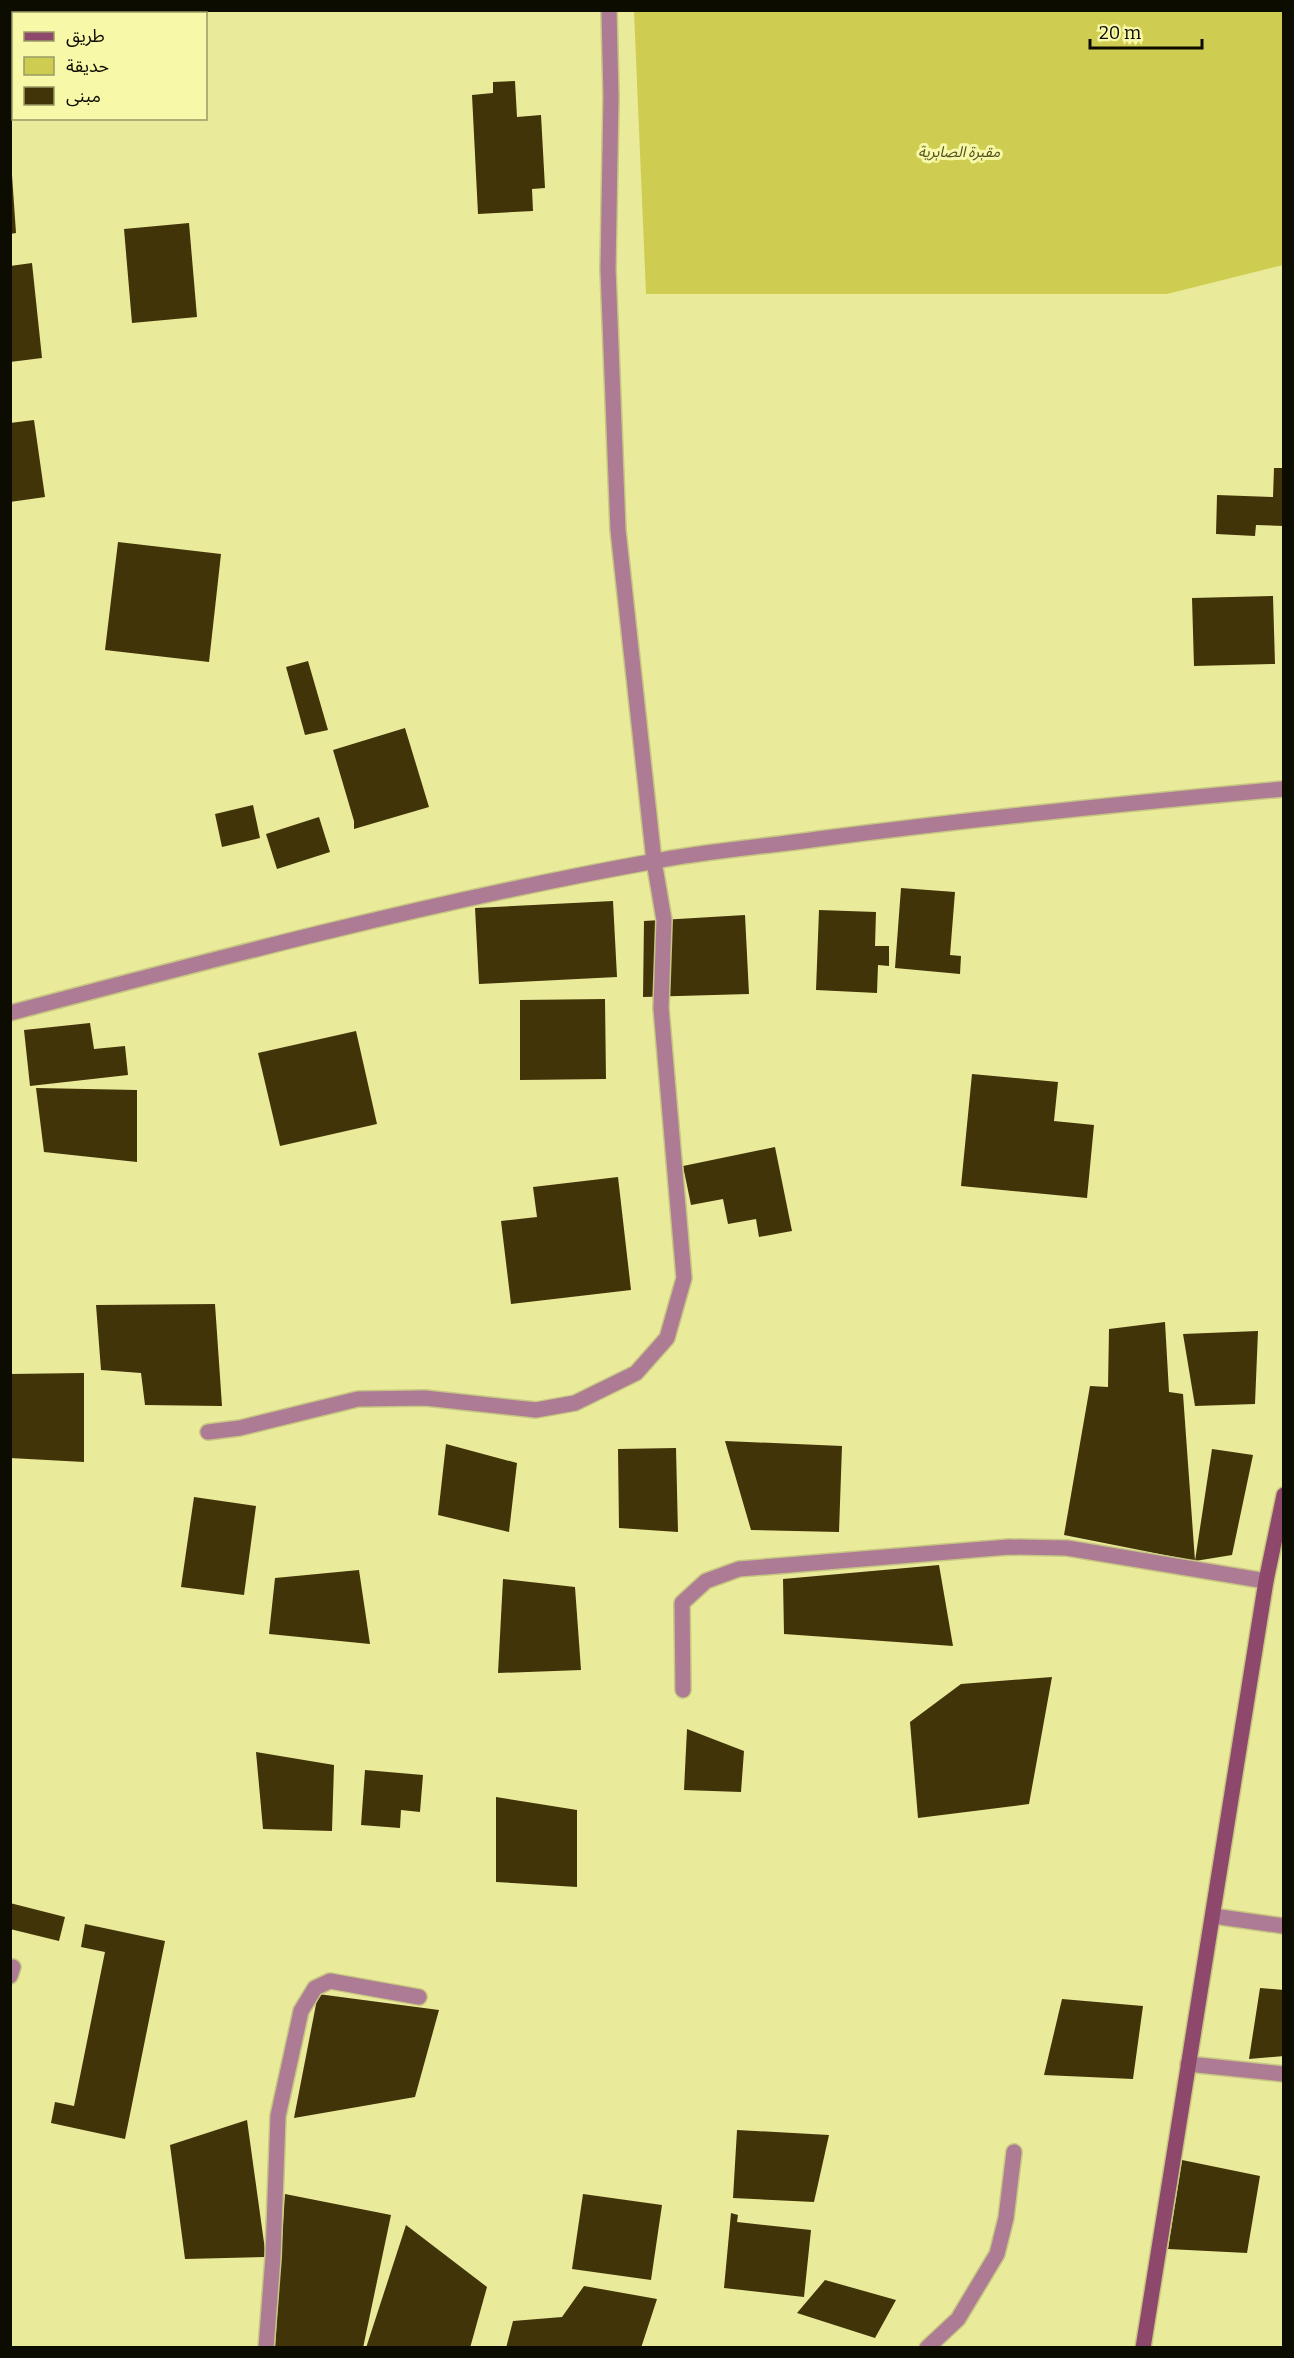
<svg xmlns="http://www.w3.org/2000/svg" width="1294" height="2358" viewBox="0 0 1294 2358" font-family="Bitter,'Noto Sans Arabic',serif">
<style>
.green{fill:#cecd51}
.building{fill:#423409}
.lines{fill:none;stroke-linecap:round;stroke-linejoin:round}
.lane-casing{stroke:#c7c682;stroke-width:18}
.street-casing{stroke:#c7c682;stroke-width:18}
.secondary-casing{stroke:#c7c682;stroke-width:18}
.lane{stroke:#ad7b93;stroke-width:15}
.street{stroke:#ad7b93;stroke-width:15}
.secondary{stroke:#8d486c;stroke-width:15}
.labels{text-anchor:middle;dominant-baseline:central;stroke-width:6;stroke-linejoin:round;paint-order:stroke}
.park-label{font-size:15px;font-style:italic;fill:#52511c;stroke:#f7f8a8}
</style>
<rect width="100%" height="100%" fill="#eaea9b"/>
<path class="green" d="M634 11H1283V265L1167 294H646Z"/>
<path class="building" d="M515 81 517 117 541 115 545 188 532 189 533 211 478 214 472 95 493 93V82Z
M10 175H12L16 233 10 234Z
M189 223 197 317 132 323 124 229Z
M32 263 42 358 10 362V266Z
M34 420 45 497 10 502V423Z
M1274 468H1284V526L1256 525 1255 536 1216 534 1217 495 1273 497Z
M118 542 221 554 209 662 105 650Z
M1273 596 1275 664 1194 666 1192 598Z
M308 661 328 730 305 735 286 667Z
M405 728 429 807 354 829V821L333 750Z
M253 805 260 838 222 847 215 814Z
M319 817 330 852 277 869 266 834Z
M901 888 955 892 950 955 961 956 960 974 895 968Z
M613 901 617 977 479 984 475 908Z
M819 910 876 912 875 946H889V966L878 965 877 993 816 990Z
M745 915 749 994 643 997 644 921Z
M605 999 606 1079 520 1080V1000Z
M90 1023 94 1049 125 1046 128 1075 30 1086 24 1030Z
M356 1031 377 1124 280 1146 258 1053Z
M972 1074 1058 1082 1054 1121 1094 1125 1087 1198 961 1186Z
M36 1088 137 1090V1162L44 1152Z
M775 1147 792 1231 759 1237 756 1219 728 1224 723 1199 691 1205 683 1166Z
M618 1177 631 1290 511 1304 501 1221 537 1217 533 1187Z
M215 1304 222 1406 145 1405 141 1373 101 1370 96 1305Z
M1165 1322 1169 1392 1183 1394 1195 1561 1064 1535 1090 1386 1108 1387 1109 1329Z
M1258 1331 1255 1404 1195 1406 1183 1334Z
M84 1373V1462L10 1458V1374Z
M725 1441 842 1446 839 1532 751 1530Z
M446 1444 517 1463 509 1532 438 1515Z
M676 1448 678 1532 619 1528 618 1449Z
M1212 1449 1253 1455 1232 1555 1195 1561Z
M194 1497 256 1506 244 1595 181 1587Z
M939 1565 953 1646 784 1634 783 1579Z
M359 1570 370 1644 269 1634 275 1578Z
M503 1579 575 1587 581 1670 498 1673Z
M1052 1677 1029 1804 918 1818 910 1722 961 1684Z
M687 1729 744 1751 741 1792 684 1790Z
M256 1752 334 1765 332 1831 263 1829Z
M365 1770 423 1775 420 1812 401 1810 400 1828 361 1825Z
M496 1797 577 1810V1887L496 1882Z
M10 1903 65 1917 59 1941 10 1929Z
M85 1924 165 1941 125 2139 51 2123 55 2102 74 2106 105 1952 81 1947Z
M1260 1988 1284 1990V2056L1249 2059Z
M318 1994 439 2010 415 2097 294 2118Z
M1062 1999 1143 2006 1133 2079 1044 2075Z
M247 2120 266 2257 185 2259 170 2145Z
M737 2130 829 2135 814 2202 733 2198Z
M1182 2160 1260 2176 1247 2253 1168 2249Z
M285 2194 391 2215 363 2348H275Z
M583 2194 662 2205 651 2280 572 2269Z
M731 2213 738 2215 737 2222 811 2230 804 2297 724 2288Z
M406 2225 487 2287 470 2348H366Z
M825 2280 896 2300 875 2338 797 2313Z
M584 2286 657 2299 641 2348H506L513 2321 562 2317Z"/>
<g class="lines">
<g class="lane-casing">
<path id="lane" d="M10 1976 13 1967"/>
</g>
<g class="street-casing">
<path id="street" d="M10 1013C222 957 434 901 650 862 705 851 762 847 818 839 973 819 1128 803 1284 789
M208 1432 240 1428 358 1399 425 1398 536 1410 575 1403 636 1373 667 1338 684 1278 661 1008 664 920 654 861 618 530 608 269 611 97 609 10
M683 1690 682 1603 706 1581 739 1569 1009 1547 1067 1548 1266 1581
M1213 1916 1284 1926
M1188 2064 1284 2074
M266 2348 273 2257 278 2116 301 2011 315 1988 330 1981 419 1997
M927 2348 958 2319 997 2254 1006 2218 1014 2152"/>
</g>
<g class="secondary-casing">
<path id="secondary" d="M1143 2348 1266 1581 1284 1495"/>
</g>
<use href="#lane" class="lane"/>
<use href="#street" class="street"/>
<use href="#secondary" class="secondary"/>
</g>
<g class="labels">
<g class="park-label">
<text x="959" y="152">مقبرة الصابرية</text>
</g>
</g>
<rect width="1294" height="2358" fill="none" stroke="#0d0c00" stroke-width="24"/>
<rect x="12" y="12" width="195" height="108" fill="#f7f8a8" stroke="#999a65" stroke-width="1.5"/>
<rect x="24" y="32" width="30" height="9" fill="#8d486c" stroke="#999a65" stroke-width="1.5"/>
<text x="66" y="42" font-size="18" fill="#0d0c00">طريق</text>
<rect x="24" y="57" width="30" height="18" fill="#cecd51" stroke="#999a65" stroke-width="1.5"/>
<text x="66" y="72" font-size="18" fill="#0d0c00">حديقة</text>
<rect x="24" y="87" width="30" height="18" fill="#423409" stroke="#999a65" stroke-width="1.5"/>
<text x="66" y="102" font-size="18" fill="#0d0c00">مبنى</text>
<path d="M1090 39v9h112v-9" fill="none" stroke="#0d0c00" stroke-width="3"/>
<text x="1099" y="39" font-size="18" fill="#0d0c00" stroke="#f7f8a8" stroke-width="4.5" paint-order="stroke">20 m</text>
</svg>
